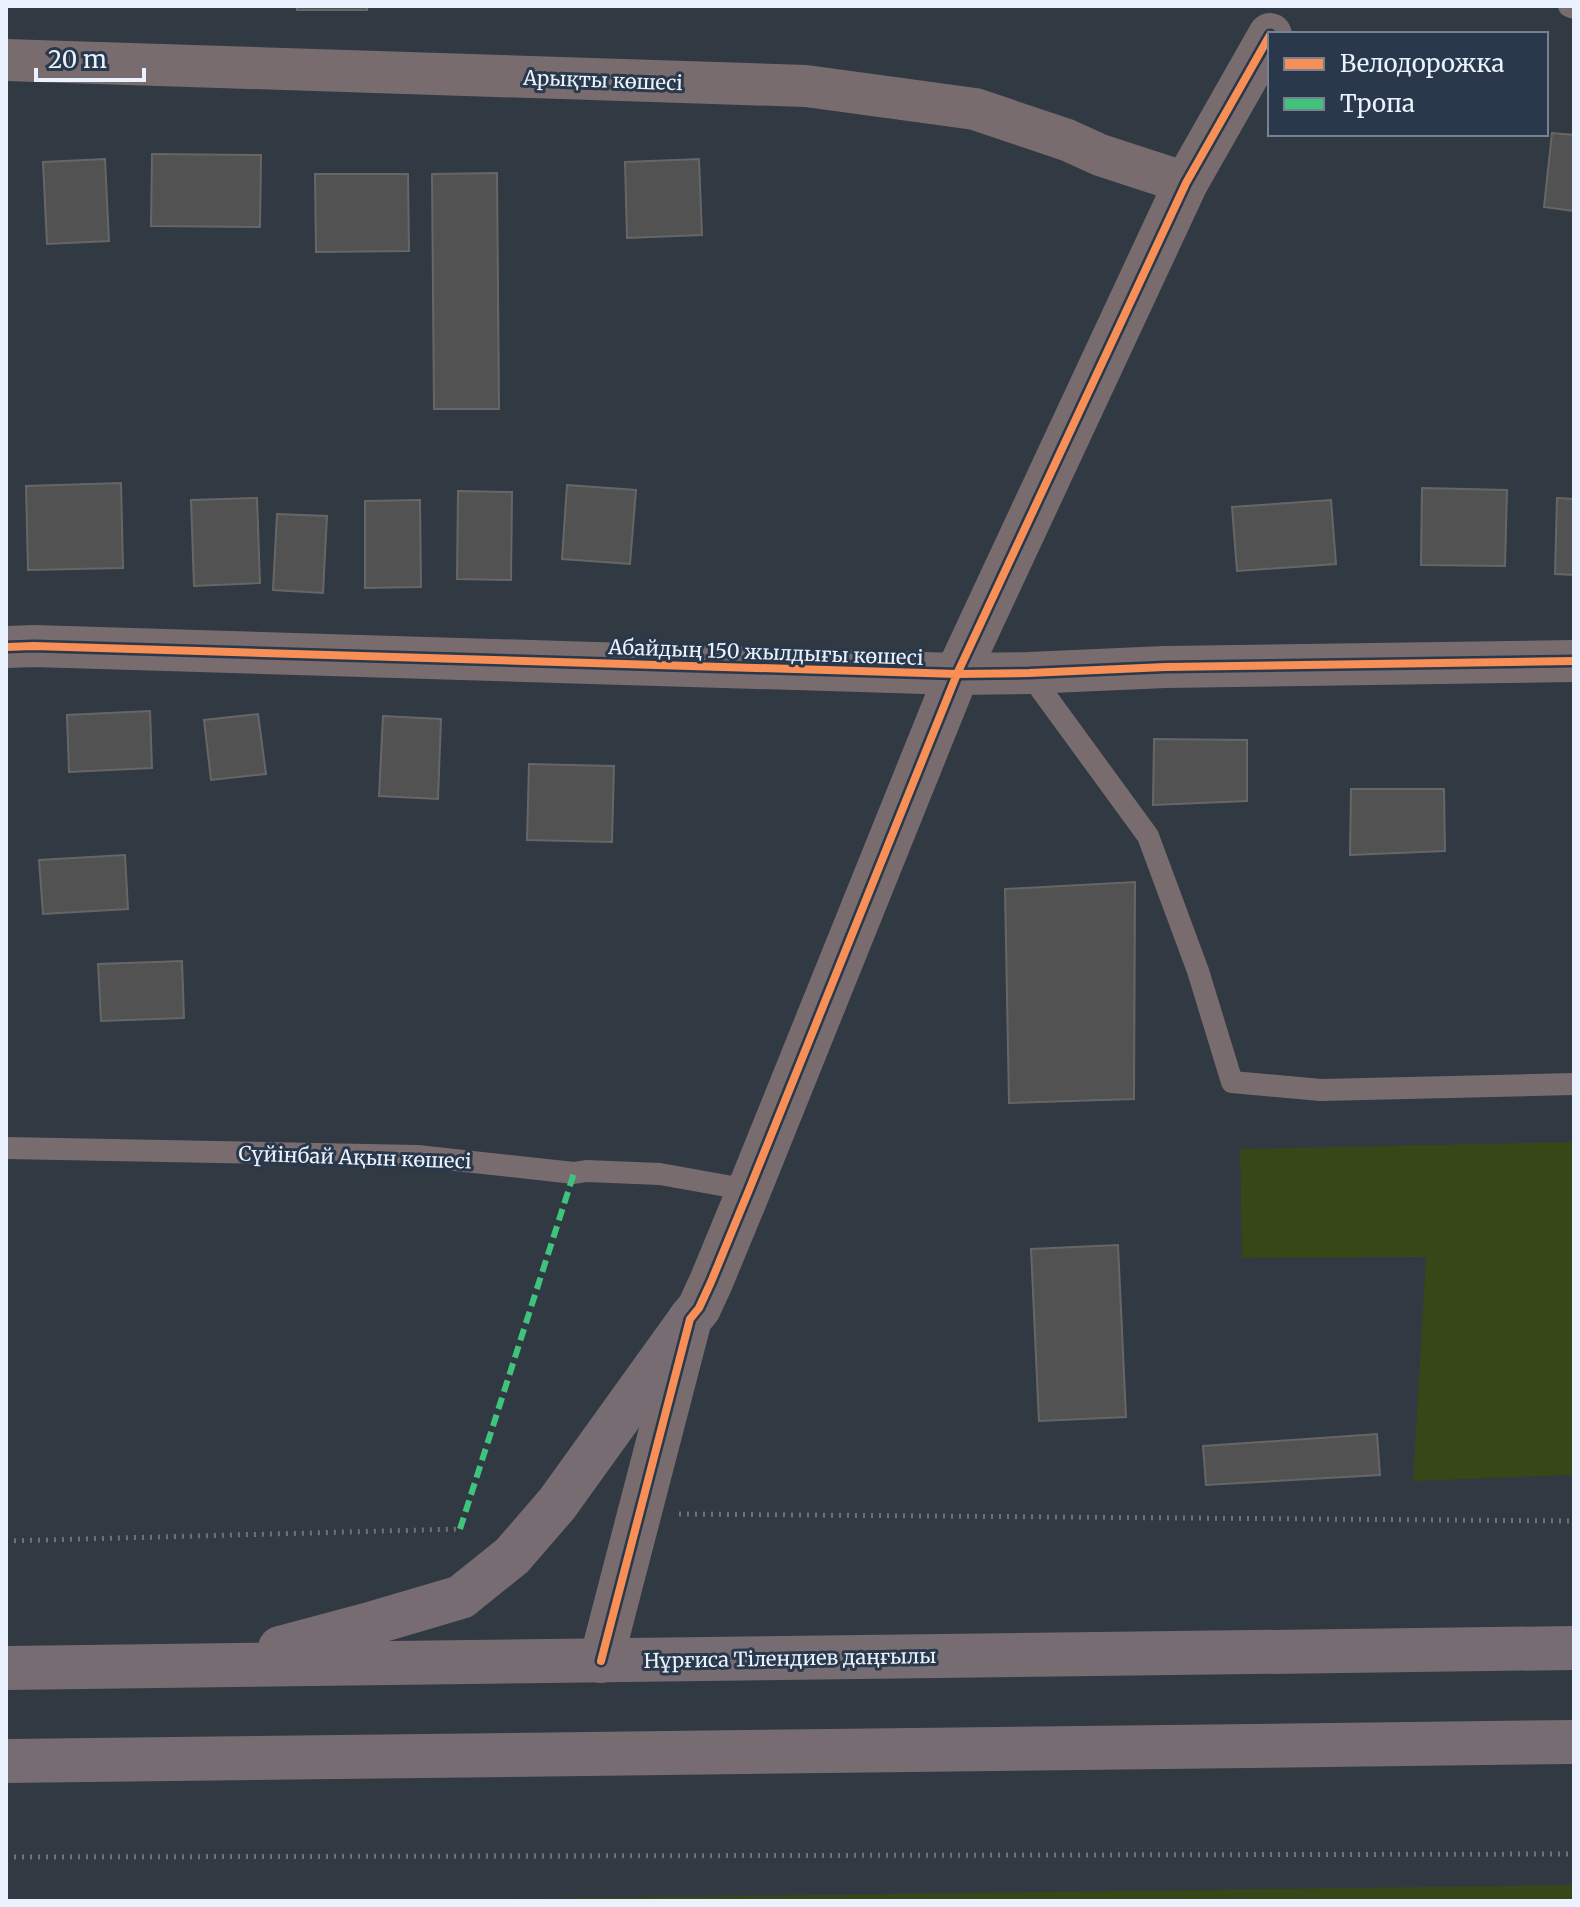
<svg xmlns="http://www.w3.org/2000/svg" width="1580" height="1907" viewBox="0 0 1580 1907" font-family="Merriweather,serif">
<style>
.green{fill:#364818}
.building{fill:#525253;stroke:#676666;stroke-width:2}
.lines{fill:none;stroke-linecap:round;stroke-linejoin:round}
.path{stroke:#757073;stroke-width:5;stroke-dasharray:2 6;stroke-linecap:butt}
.service{stroke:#786c6e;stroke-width:22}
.minor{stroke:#786c6e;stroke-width:42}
.tertiary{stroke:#786c6e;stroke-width:44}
.primary{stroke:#766c71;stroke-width:44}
.quiet{stroke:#40c37c;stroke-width:6;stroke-dasharray:12 6;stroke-linecap:butt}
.cycleway-casing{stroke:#29384a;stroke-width:13}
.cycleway{stroke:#f78f57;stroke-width:8}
.labels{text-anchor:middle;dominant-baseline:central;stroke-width:6;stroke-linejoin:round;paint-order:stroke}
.street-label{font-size:20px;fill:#e9f2fe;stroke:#29384a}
</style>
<rect width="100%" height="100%" fill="#313942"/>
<path class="green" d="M1574 1142V1475L1413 1481 1426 1257 1242 1258 1240 1149Z
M1574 1885V1901H357Z"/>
<path class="building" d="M297 6H367V10H297Z
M1552 133 1574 135V211L1544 207Z
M152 154 261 155 260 227 151 226Z
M105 159 109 241 47 244 43 162Z
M699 159 702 235 627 238 625 162Z
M497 173 499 409H434L432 174Z
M315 174H408L409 251 316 252Z
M121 483 123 568 28 570 26 486Z
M567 485 636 490 630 564 562 559Z
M1422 488 1507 490 1505 566 1421 565Z
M458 491 512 492 511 580 457 579Z
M257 498 260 583 194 586 191 500Z
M1557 498 1574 499V575L1555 574Z
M420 500 421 587 365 588V501Z
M1331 500 1336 564 1237 571 1232 507Z
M277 514 327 516 323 593 273 590Z
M150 711 152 768 69 772 67 715Z
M258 714 266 774 211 780 204 720Z
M383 716 441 719 438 799 379 796Z
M1154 739 1247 740V801L1153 805Z
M529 764 614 766 612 842 527 840Z
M1351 789H1444L1445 851 1350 855Z
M125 855 128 909 43 914 39 860Z
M1135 882 1134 1099 1009 1103 1005 889Z
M182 961 184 1018 101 1021 98 964Z
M1118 1245 1126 1417 1039 1421 1031 1249Z
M1377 1434 1380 1475 1206 1485 1203 1446Z"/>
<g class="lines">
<path class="path" d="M679 1514 1574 1521
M6 1541 460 1529
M6 1857 1574 1854"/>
<path class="service" d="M1569 6 1574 8
M1029 673 1148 836 1198 971 1232 1082 1321 1090 1574 1084
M6 1148 418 1156 574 1173 586 1171 660 1174 749 1190"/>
<path class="minor" d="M6 60 806 86 975 109 1067 140 1100 155 1186 183
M6 647 34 646 957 674 1029 673 1165 667 1574 661"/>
<path class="tertiary" d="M601 1661 690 1319 699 1308 711 1282 749 1190 957 674 1186 183 1270 35"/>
<path class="primary" d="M280 1648 366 1625 461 1597 512 1556 557 1504 690 1319
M6 1668 1574 1648
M6 1761 1574 1742"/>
<path class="quiet" d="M460 1529 574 1173"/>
<g class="cycleway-casing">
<path id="cycleway" d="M6 647 34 646 957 674 1029 673 1165 667 1574 661
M601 1661 690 1319 699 1308 711 1282 749 1190 957 674 1186 183 1270 35"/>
</g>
<use href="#cycleway" class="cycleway"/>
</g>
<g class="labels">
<g class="street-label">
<text transform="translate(603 80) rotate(2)">Арықты көшесі</text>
<text transform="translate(766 652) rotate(2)">Абайдың 150 жылдығы көшесі</text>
<text transform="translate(355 1157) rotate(2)">Сүйінбай Ақын көшесі</text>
<text transform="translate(790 1658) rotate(-1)">Нұрғиса Тілендиев даңғылы</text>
</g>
</g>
<rect width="1580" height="1907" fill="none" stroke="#e9f2fe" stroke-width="16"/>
<rect x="1268" y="32" width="280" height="104" fill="#29384a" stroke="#768292" stroke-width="2"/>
<rect x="1284" y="58" width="40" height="12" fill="#f78f57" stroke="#768292" stroke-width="2"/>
<text x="1340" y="72" font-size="24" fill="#e9f2fe">Велодорожка</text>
<rect x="1284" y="98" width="40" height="12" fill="#40c37c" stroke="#768292" stroke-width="2"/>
<text x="1340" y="112" font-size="24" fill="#e9f2fe">Тропа</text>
<path d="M36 68v12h108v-12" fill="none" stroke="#e9f2fe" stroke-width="4"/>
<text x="48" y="68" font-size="24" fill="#e9f2fe" stroke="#29384a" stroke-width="6" paint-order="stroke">20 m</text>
</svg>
